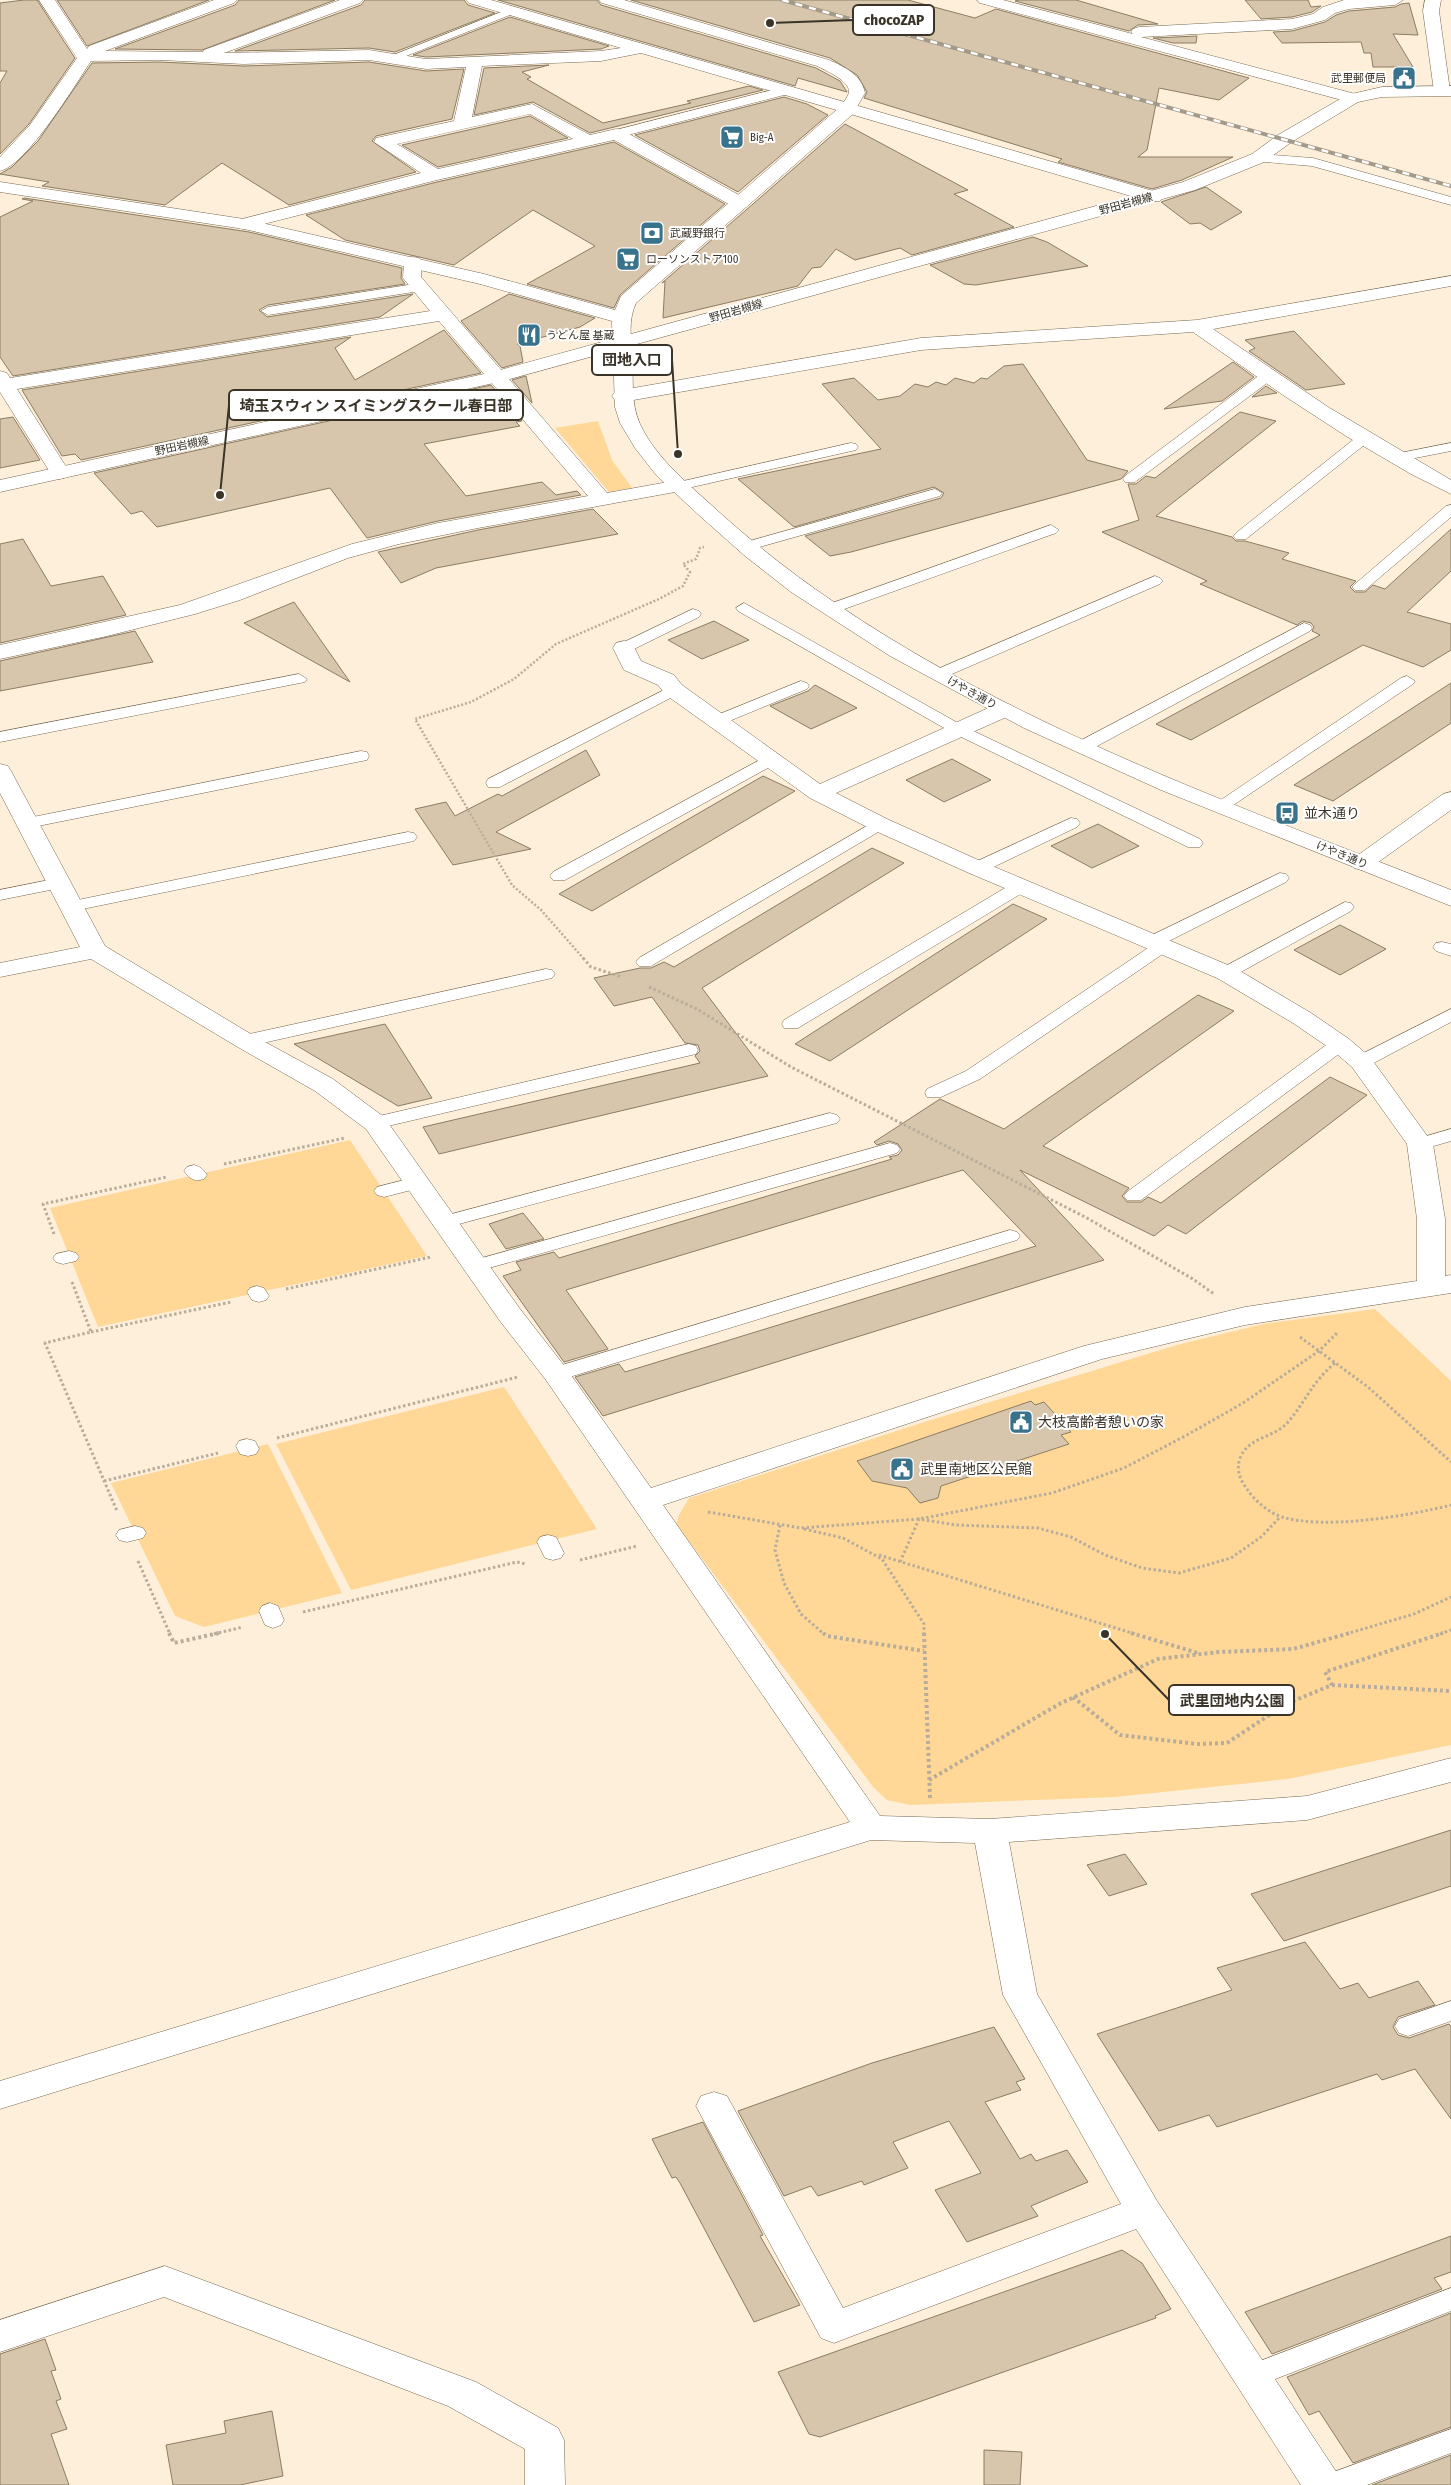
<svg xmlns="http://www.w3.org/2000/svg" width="1451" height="2485" viewBox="0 0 1451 2485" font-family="'Fira Sans Condensed','Noto Sans JP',sans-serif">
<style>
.green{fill:#ffd898}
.building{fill:#d7c6ac;stroke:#8b7c63}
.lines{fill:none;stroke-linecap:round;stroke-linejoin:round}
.service-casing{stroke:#776851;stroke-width:1}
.minor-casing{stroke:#776851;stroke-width:1}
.tertiary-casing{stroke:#776851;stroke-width:1}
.primary-casing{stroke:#776851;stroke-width:1}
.path-far2{stroke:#b8ad9b;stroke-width:2.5;stroke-dasharray:2 2;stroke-linecap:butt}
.path-far1{stroke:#b8ad9b;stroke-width:3;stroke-dasharray:2.5 2.5;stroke-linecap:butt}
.path{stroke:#b8ad9b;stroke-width:4;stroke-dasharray:3 3;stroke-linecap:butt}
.service{fill:#fff;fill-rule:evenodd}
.minor{fill:#fff;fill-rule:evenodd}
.tertiary{fill:#fff;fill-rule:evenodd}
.primary{fill:#fff;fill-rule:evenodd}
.rail-casing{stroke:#a49a89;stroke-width:4}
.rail{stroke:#fff;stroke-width:2.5;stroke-dasharray:7;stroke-linecap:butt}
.labels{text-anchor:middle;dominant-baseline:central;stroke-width:4;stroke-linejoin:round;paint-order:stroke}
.far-poi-label{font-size:11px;fill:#393328;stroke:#fff;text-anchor:start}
.far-street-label{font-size:11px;fill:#393328;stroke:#fff}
.poi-label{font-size:14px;fill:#393328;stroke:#fff;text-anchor:start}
.leader{fill:none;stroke:#393328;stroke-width:2}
.callout-dot{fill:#393328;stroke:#fff;stroke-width:2}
.callout{fill:#fff;stroke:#393328;stroke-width:2}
.callout-label{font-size:15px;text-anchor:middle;font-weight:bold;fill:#393328}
</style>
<rect width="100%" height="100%" fill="#fdefda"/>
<path class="green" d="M598 421 612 460 632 488 609 492 555 428Z
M350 1140 427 1256 98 1327 50 1208Z
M1375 1309 1451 1381V1745L1288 1779 1115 1797 910 1805 887 1800 874 1788 676 1524 679 1515 689 1498 921 1423 1177 1345 1263 1324Z
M504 1387 597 1529 351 1590 276 1444Z
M268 1444 342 1593 204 1627 175 1616 111 1483Z"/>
<path class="building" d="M24 0H37L75 58 29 124 0 154V83L7 71H0V3Z
M57 0H209L87 46Z
M239 0H335L202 50 115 49 235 5Z
M365 0H464L468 5 495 13 395 52 369 48 235 51 361 5Z
M498 0H597L601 5 816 68 840 81 847 92 798 78 795 86Z
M631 0H908L975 18 996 9 1249 78 1219 100 1159 88 1147 150 1138 157H1233L1182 180 1152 189 1058 162 1062 159 864 98 867 92 857 75 830 58Z
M1019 0H1076L1158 24 1138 25 1129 31 1015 1Z
M1245 0H1308L1311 7 1321 6 1312 12 1292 17 1261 19Z
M1409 3 1418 35 1393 34 1413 67H1373L1371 53H1364L1361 42 1282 43 1273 32 1292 31 1325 22 1336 15 1349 11 1395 7 1401 4Z
M510 17 609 46 601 49 426 57 413 55Z
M1197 36 1196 43H1173L1153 38Z
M160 62 244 66 369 62 426 71 464 69 452 119 376 136 372 141 416 172 289 205 222 163 165 205 42 186 49 182 0 174 12 167 38 141 92 63Z
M549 65 522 72 531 77 527 79 603 123 691 103 687 101 749 86 763 90 590 133 533 102 474 115 484 68Z
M784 97 807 104 828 115 738 192 635 135Z
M530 116 568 138 438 167 402 145Z
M845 124 968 190 954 194 1014 227 912 255 900 248 855 260 836 249 821 267 812 268 798 286 663 318 665 281 662 283Z
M614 142 725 204 620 295 614 308 527 284 595 246 533 210 454 265 345 240 306 215 437 182Z
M1206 187 1242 212 1211 230 1200 223 1190 224 1161 202Z
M24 198 249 232 402 268 401 278 405 284 268 305 259 310 267 317 413 294 380 317 13 376 0 357V217L33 201 22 199Z
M1033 237 1047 242 1088 266 976 285 964 284 930 265Z
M509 294 595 318 580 327 517 344 520 346 523 362 502 368 461 321Z
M444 330 481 373 81 460 75 454 62 456 22 390 351 337 335 348 355 380Z
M1294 331 1345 384 1306 390 1249 351 1255 348 1245 340Z
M1233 362 1254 377 1222 401 1164 409Z
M1023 364 1087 460 1128 471 1121 479 851 552 830 556 805 536 941 498 944 493 934 487 794 527 738 479 881 449 822 384 854 378 878 400 900 396 915 384 928 387 936 382 946 385 955 378 974 383 981 378 987 379 1004 366Z
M526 376 532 403 512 380Z
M491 385 522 421 516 422 520 426 424 444 466 496 542 482 556 495 577 491 581 495 438 521 367 538 330 488 157 527 142 511 131 514 94 473Z
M1266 386 1277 393 1252 397Z
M1240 412 1276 421 1156 516 1232 537 1236 541H1245L1289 553 1282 559 1356 581 1350 587 1355 592H1365L1373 585 1385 589 1451 529V571L1407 612 1451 624V650L1423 667 1363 645 1191 740 1156 724 1320 635 1312 631 1314 627 1311 623 1303 621 1297 625 1200 584 1207 581 1102 532 1139 520 1128 484H1136L1146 476 1155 478Z
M13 417 40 460 0 468V419Z
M593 509 618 534 436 568 401 583 378 552 478 530Z
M23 539 51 586 103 576 126 615 0 643V544Z
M294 602 350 682 244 623Z
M714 621 749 640 702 659 668 640Z
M135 631 153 662 0 691V661Z
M1451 683V723L1333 801 1294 785Z
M815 685 857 708 811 729 770 706 808 691Z
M586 750 600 775 496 832 531 849 453 865 415 809 446 802 455 816 498 794 502 796Z
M952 759 991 780 944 802 906 780Z
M763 776 795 791 592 911 559 894Z
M1098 824 1139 846 1092 868 1051 846Z
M872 848 904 863 702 988 768 1076 439 1154 423 1127 700 1063 695 1056 700 1051 698 1045 685 1043 652 997 614 1006 594 978 640 968H651L664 962 674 967Z
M1013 904 1047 919 830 1061 795 1044Z
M1340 925 1386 949 1340 975 1294 950Z
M1198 995 1234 1011 1043 1146 1129 1188 1122 1196 1127 1202H1141L1148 1197 1161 1203 1330 1077 1367 1095 1186 1234 1168 1225 1154 1236 1020 1170 1104 1260 603 1416 575 1377 619 1364 625 1372 1036 1246 963 1170 566 1290 608 1349 564 1362 503 1276 521 1270 516 1262 554 1252 559 1258 892 1159 889 1157 898 1155 902 1150 898 1144 889 1141 877 1145 874 1142 940 1099 1004 1129Z
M385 1024 432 1098 398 1106 294 1044Z
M523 1213 544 1239 506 1249 489 1224Z
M1031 1401 1035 1405 1044 1402 1071 1432 1061 1435 1069 1444 941 1486 938 1498 920 1503 907 1488 872 1481 857 1461Z
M1451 1830V1886L1284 1941 1251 1894Z
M1125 1854 1147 1884 1109 1896 1087 1865Z
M1305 1942 1340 1989 1358 1983 1369 1998 1418 1981 1435 2005 1398 2017 1393 2027 1398 2035 1409 2038 1449 2024 1451 2026V2119L1415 2069 1382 2080 1377 2074 1217 2127 1209 2115 1159 2131 1097 2034 1232 1990 1217 1968Z
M994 2027 1025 2079 1016 2082 1021 2090 985 2102 1020 2159 1031 2154 1036 2161 1067 2150 1088 2182 1031 2206 1038 2216 967 2242 935 2190 981 2173 949 2121 893 2142 908 2168 864 2185 862 2181 818 2196 811 2186 784 2196 738 2111 872 2063Z
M703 2122 763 2235 760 2236 800 2305 754 2322 680 2183 676 2177 672 2178 652 2139Z
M1451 2236V2272L1434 2278 1442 2289 1272 2354 1245 2312Z
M1122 2250 1142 2263 1171 2309 1155 2316 1156 2318 820 2437 809 2434 778 2372Z
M1451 2313V2427L1353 2463 1319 2411 1309 2415 1287 2377Z
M45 2339 56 2370 51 2371 61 2399 56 2401 67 2429 51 2434 69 2485H0V2354Z
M272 2411 283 2476 240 2485H173L166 2445 226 2433 224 2421Z
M984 2450 1022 2452 1020 2485H984Z
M1451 2455V2485H1372Z"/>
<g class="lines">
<g class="service-casing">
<path id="service" d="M511 8 515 9V13L396 60 392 62 386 58Z
M784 87 790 91 788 94 616 138 610 134 612 131Z
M1258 154 1313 158 1451 197V205L1312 166 1254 161 1252 158 1254 155Z
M421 283 426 284 428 287 426 290 268 315 261 311 268 307Z
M1266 373 1273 377 1271 380 1135 482H1125L1123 479 1125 476 1261 374Z
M1363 435 1368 436 1370 439 1368 442 1246 539H1236L1233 536 1236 533 1358 436Z
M851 443 856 444 858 447 856 450 679 490 672 486 679 482Z
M1451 443V451L1395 462 1388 458 1395 454Z
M935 489 942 493 940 496 749 550H739L736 547 739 544Z
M1451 505V517L1365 590H1355L1352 587 1355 584 1446 506Z
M1051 525 1059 530 1056 533 836 612H824L822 609 824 606Z
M1155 576 1160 578 1163 581 1160 584 945 677H933L931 674 933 671Z
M744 603 965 727 1200 839 1203 843 1200 847H1188L953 733 738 611 736 608Z
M693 609 699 611 701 614 699 617 630 651H618L616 648 618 645Z
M1304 623 1310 625 1312 628 1310 631 1088 751H1076L1074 747 1076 743Z
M299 674 307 679 305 682 0 742V732Z
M1407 676 1415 681 1413 684 1226 810H1214L1212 806 1401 678Z
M801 681 807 683 809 686 807 689 722 724H710L708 721 710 718Z
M674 685 680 687 682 690 680 693 500 787H488L486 783 488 779Z
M361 751 367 752 369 756 367 760 28 828 22 827 19 823 22 819 28 818Z
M769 755 775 756 777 760 775 764 565 880H553L550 876 553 872Z
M1071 818 1077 819 1080 823 1077 827 983 872H971L968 868 971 864Z
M879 819 885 820 888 824 885 828 651 966H639L636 962 639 958Z
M408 832 414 833 417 837 414 841 73 911 67 910 64 906 67 902 73 901Z
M1280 873 1286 874 1289 878 1286 882 1165 943 1170 947 1167 951 980 1079 941 1097H927L925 1093 927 1089 966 1071 1148 948 1141 943 1144 939Z
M59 878 65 879 68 883 65 887 0 900V890Z
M1021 881 1027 882 1030 886 1027 890 798 1028H784L782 1024 784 1020 1015 882Z
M1345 902 1351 903 1354 907 1351 911 1232 977H1220L1217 973 1220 969Z
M1442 942 1451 944V956L1436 951 1433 947 1436 943Z
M546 969 552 970 555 974 552 978 245 1047 238 1045 236 1041 238 1037 245 1035Z
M1451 1009V1022L1368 1066H1354L1352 1062 1354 1058Z
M1340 1038 1347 1040 1349 1044 1347 1048 1141 1200H1127L1124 1196 1127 1192 1333 1040Z
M689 1044 696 1046 698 1050 696 1054 375 1129 368 1127 365 1123 368 1119 375 1117Z
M830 1113 837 1115 840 1119 837 1123 444 1228 437 1226 434 1222 437 1218Z
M1451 1129V1141L1420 1150 1413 1148 1410 1144 1413 1140Z
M890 1143 897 1145 900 1149 897 1153 482 1270 475 1272 468 1270 465 1266 468 1262Z
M194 1165C201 1167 203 1169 207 1175L204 1179C194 1182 190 1179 184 1171L187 1167Z
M416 1177 423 1179 426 1183 423 1187 384 1197 377 1195 374 1191 377 1187Z
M1010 1230 1017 1232 1020 1236 1017 1240 563 1379 556 1381 549 1379 546 1374 549 1369Z
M69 1251 76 1253 79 1257 76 1261 63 1264 56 1262 53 1258 56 1254Z
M257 1286 264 1288 269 1296 266 1300 259 1302 252 1300 247 1292 250 1288Z
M247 1439 255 1441 259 1449 256 1454 248 1456 240 1454 236 1446 239 1441Z
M135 1526 143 1528 146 1533 143 1538 127 1542 119 1540 116 1535 119 1530Z
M548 1535 556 1537 564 1553 561 1558 553 1560 545 1558 537 1542 540 1537Z
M270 1603 278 1606 284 1620 281 1625 273 1628 265 1625 259 1611 262 1606Z
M1451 2001V2021L1408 2036 1399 2033 1395 2026 1399 2019Z
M1451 2288V2311L1252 2388 1242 2384 1238 2376 1242 2368Z
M1451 2429V2453L1367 2485H1319L1323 2476Z"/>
</g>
<g class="minor-casing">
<path id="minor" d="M39 0H55L87 49 89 46 214 0H237L234 3 105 51 203 52 204 50 340 0H363L360 3 224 53 369 50 426 59 601 51 621 48 469 3 466 0H491L1160 193 1163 197 1160 201H1148L641 53 601 61 482 66 472 117 532 104 590 135 616 129 622 130 746 199 749 203 746 207H734L614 140 437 180 244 229 238 228 235 224 238 220 421 173 374 142 376 138 454 121 466 67 426 69 369 60 244 64 160 60 91 61C75 85 27 165 0 171V157L30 125 77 58ZM530 114 573 139 438 169 397 144Z
M977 0H1003L1133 34 1131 32 1133 29 1139 27 1292 19 1313 14 1323 7 1344 0H1403L1395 5 1349 9 1335 13 1325 20 1292 29 1141 37 1359 95 1361 98 1359 101 1353 103 980 3Z
M1425 0H1441L1439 11 1450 91 1448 94H1436L1434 91 1423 11Z
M413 257 419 258 422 262 421 277 607 493 679 480 686 482 689 486 686 490 478 528 399 544 348 558 240 600 195 614 107 636 0 659V645L180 605 352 544 438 523 588 496 439 321 17 389 70 473 67 477 60 479 53 477 0 392V371L7 373 10 378 430 311 403 278 404 262 407 258Z
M1451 276V286L1213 329 1328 407 1451 480V494L1411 474 1346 436 1283 395 1193 332 921 350 622 402 615 400 612 396 615 392 622 390 921 338 1197 320Z
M624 641 632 643 641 661 674 675 682 685 820 784 995 705 1003 703 1011 705 1014 710 1011 715 836 793 887 819 985 863 1235 968 1311 1013 1349 1039 1370 1057 1433 1144 1445 1219V1276L1451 1275V1293L1245 1325 1102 1359 663 1505 880 1816 990 1819 1307 1796 1451 1758V1782L1307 1820 1009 1842 1037 1994 1157 2201 1337 2473 1343 2485H1301L1136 2229 847 2338 834 2343 821 2338 696 2106 701 2096 714 2092 727 2096 843 2308 1121 2204 1003 1995 975 1843 871 1840 0 2109V2081L850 1822 546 1380 500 1321 366 1129 315 1091 236 1046 91 959 0 977V963L80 947 0 793V764L8 766 11 771 105 946 254 1036 333 1079 384 1117 520 1309 566 1368 651 1488 1084 1346 1245 1307 1417 1281V1219L1407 1144 1352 1067 1331 1049 1293 1023 1217 978 969 873 871 829 810 798 666 695 658 685 624 670 613 648 616 643Z
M1451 792V810L1370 868 1362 870 1354 868 1350 863 1354 858 1443 794Z
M165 2266 476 2382 558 2428 564 2440 565 2485H525V2449L448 2406 164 2297 0 2352V2320Z"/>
</g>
<g class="tertiary-casing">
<path id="tertiary" d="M599 0H624L829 60C843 66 862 75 865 93L853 114 636 303C628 321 631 336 632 355 634 379 630 402 640 424 657 460 691 486 719 512 921 695 1201 791 1451 890V906L1161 790 1024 728 890 656 791 592 745 556 701 517 657 476 635 448 620 423 615 407 612 321 480 284 244 229 0 192V182L244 219 484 274 615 310 621 296 840 107C843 103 848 97 849 92 850 81 825 70 817 66L602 3Z"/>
</g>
<g class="primary-casing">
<path id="primary" d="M1451 86V96L1382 97 1358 102 1290 143 1264 162 1195 190 503 381 0 492V480L493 372 1183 182 1252 154 1278 135 1347 95 1382 87Z"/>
</g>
<path class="path-far2" d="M584 959 541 910 512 885 415 719 471 702 514 679 556 644 659 599 683 586 690 572 683 564 696 559 700 548 704 547"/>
<path class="path-far1" d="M583 958 591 967 622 977
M649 987 697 1009 791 1067 1087 1218 1193 1279 1214 1294
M224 1164 345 1138
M54 1234 43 1204 167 1177
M72 1282 91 1332 45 1343 117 1511
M286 1289 431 1257
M91 1332 231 1302
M1300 1337 1368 1387 1451 1462
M1335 1363C1312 1382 1306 1401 1288 1422 1275 1438 1249 1436 1240 1458 1236 1469 1240 1480 1247 1489 1254 1500 1269 1513 1282 1517 1323 1530 1409 1516 1451 1505
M277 1438 518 1377
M104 1481 218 1453
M708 1512 801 1528 919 1519 1052 1493 1124 1468 1187 1435 1243 1403 1319 1351 1338 1332
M780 1525 775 1550 784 1583 801 1614 824 1634
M804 1529 843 1538 882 1559 924 1624V1634
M879 1555 1135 1634
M580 1560 637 1546
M138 1561 170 1634
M900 1562 919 1519 956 1525 1038 1528 1071 1537 1105 1555 1142 1568 1179 1573 1231 1558 1261 1537 1280 1517
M303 1612 517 1562 526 1564
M214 1634 243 1627
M1346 1634 1414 1614 1451 1597
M1440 1634 1451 1630"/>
<path class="path" d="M169 1633 174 1643 219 1633
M823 1633 827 1636 924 1651
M924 1633 930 1798
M1131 1633 1198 1653
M1332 1685 1451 1691
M1073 1697 1120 1735 1197 1744 1227 1743 1286 1704 1332 1685 1325 1672 1443 1633
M929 1780 1061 1703 1158 1659 1219 1652 1293 1649 1350 1633"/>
<use href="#service" class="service"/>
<use href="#minor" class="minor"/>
<use href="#tertiary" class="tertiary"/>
<use href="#primary" class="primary"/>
<g class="rail-casing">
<path id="rail" d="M782 0 1451 186"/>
</g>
<use href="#rail" class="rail"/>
</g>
<defs>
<g id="civic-square" transform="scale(1.25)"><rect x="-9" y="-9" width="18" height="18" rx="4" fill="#38728b" stroke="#fff"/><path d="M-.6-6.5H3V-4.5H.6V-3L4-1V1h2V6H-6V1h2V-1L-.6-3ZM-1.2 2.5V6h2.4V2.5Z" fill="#fff"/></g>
<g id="supermarket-square" transform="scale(1.25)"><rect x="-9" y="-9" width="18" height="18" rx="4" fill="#38728b" stroke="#fff"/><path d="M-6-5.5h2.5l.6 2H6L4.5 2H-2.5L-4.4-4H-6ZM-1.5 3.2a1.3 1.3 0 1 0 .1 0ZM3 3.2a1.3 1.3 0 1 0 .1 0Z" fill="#fff"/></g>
<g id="bank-square" transform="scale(1.25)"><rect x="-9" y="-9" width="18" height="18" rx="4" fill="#38728b" stroke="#fff"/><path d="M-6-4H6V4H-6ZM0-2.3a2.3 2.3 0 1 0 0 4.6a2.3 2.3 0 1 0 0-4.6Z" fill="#fff"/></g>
<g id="restaurant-square" transform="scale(1.25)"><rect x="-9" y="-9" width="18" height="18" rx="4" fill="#38728b" stroke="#fff"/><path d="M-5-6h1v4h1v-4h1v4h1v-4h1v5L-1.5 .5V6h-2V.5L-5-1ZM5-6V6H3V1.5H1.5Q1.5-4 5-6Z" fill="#fff"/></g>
<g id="bus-square" transform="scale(1.25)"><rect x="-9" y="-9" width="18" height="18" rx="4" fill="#38728b" stroke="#fff"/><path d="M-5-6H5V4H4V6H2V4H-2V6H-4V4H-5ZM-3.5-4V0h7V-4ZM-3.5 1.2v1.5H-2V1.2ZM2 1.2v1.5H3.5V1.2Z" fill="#fff"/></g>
</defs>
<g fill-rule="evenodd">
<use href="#civic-square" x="1404" y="78"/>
<use href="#supermarket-square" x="732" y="137"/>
<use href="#bank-square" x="652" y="233"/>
<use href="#supermarket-square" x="628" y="259"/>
<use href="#restaurant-square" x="529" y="335"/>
<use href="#bus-square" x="1287" y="813"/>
<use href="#civic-square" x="1021" y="1422"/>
<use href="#civic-square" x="902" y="1469"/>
</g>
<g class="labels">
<g class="far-poi-label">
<text x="1386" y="78" text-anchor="end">武里郵便局</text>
<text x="750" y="137">Big-A</text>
<text x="670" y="233">武蔵野銀行</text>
<text x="646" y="259">ローソンストア100</text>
<text x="546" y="335">うどん屋 基蔵</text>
</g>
<g class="far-street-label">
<text transform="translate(1126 204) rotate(-15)">野田岩槻線</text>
<text transform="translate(736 311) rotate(-16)">野田岩槻線</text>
<text transform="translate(182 446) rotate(-12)">野田岩槻線</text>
<text transform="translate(972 693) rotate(29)">けやき通り</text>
<text transform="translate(1342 855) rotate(22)">けやき通り</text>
</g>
<g class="poi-label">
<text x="1304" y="813">並木通り</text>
<text x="1038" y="1422">大枝高齢者憩いの家</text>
<text x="920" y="1469">武里南地区公民館</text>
</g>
</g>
<path class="leader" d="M770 23L853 20M678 454L672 360M220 495L229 405M1105 1634L1169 1700"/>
<g class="callout-dot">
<circle cx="770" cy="23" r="5"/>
<circle cx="678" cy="454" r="5"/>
<circle cx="220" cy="495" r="5"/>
<circle cx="1105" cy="1634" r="5"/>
</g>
<g class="callout">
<rect x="853" y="5" width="81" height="30" rx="5"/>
<rect x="592" y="345" width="80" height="30" rx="5"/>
<rect x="229" y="390" width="294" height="30" rx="5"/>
<rect x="1169" y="1685" width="125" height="30" rx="5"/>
</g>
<g class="callout-label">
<text x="894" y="25">chocoZAP</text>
<text x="632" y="365">団地入口</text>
<text x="376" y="411">埼玉スウィン スイミングスクール春日部</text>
<text x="1232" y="1706">武里団地内公園</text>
</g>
</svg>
